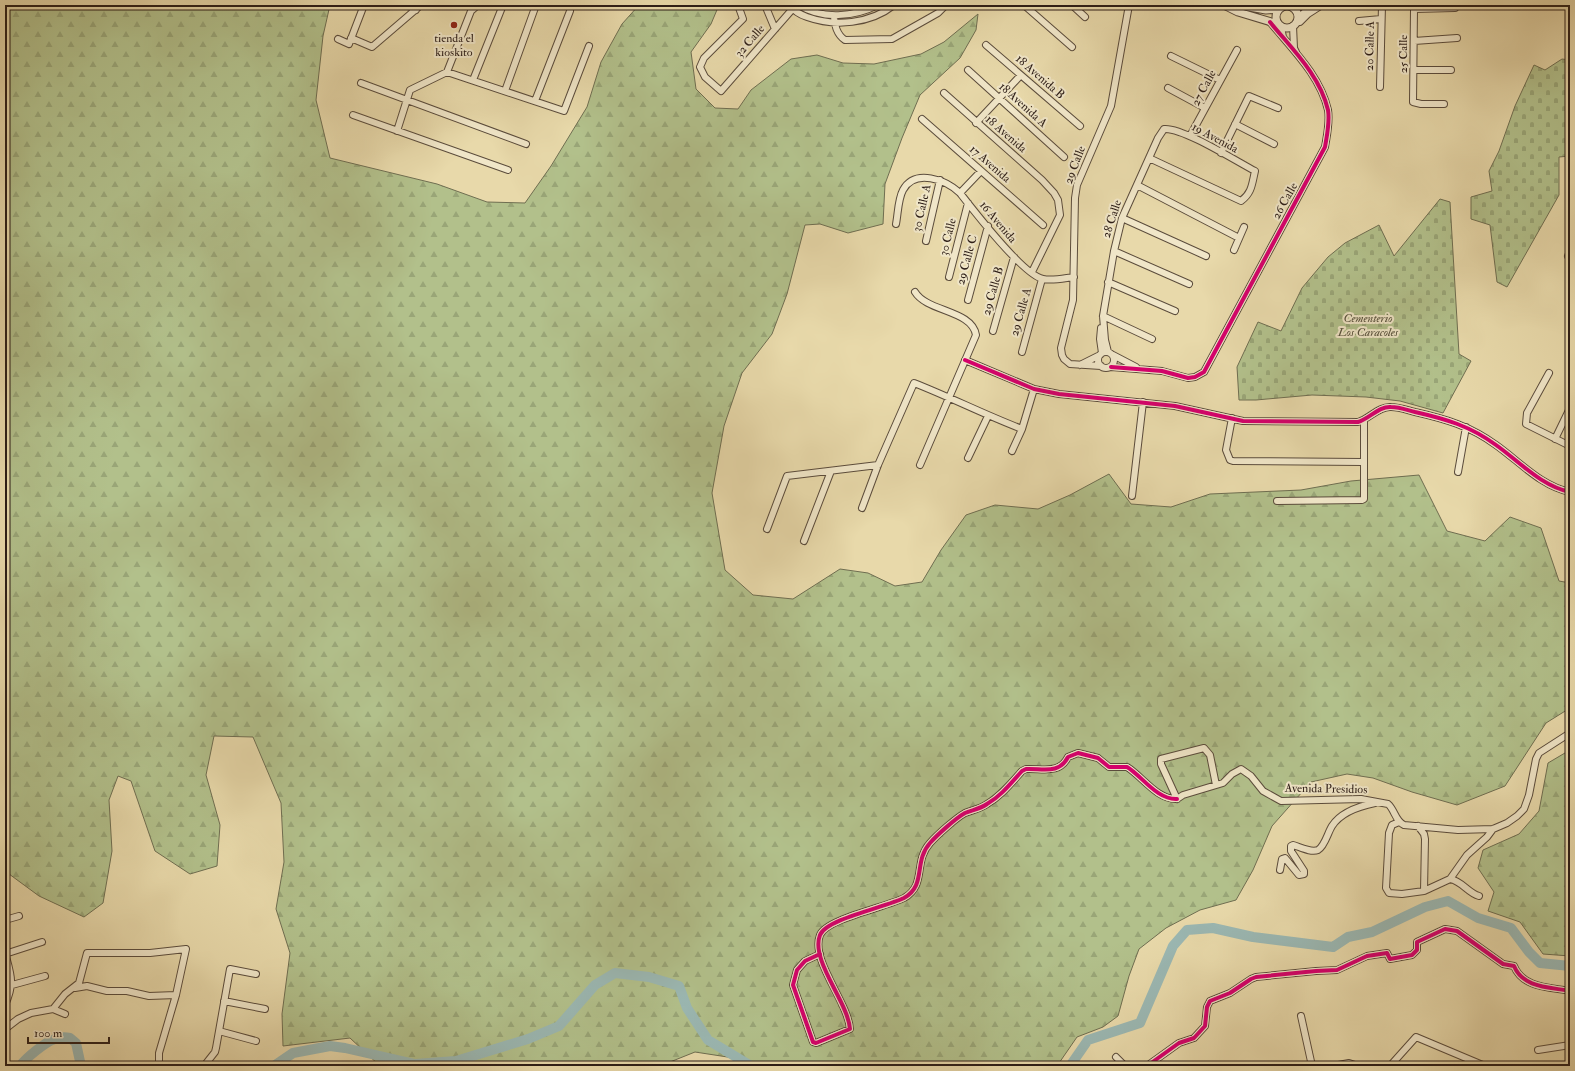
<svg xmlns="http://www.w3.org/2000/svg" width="1575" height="1071" viewBox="0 0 1575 1071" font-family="'IM FELL Double Pica',serif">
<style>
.forest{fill:url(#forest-firs);stroke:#6f6e51}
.cemetery{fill:url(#cemetery-stones);stroke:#6f6e51}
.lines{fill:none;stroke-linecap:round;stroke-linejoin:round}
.river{stroke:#9bb8b3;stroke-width:10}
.minor-casing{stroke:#5b4c3c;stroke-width:8}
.tertiary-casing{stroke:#5b4c3c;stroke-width:9}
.minor{stroke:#f0e6c8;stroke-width:6}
.tertiary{stroke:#f0e6c8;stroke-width:7}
.cycleway-casing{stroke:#f0e6c8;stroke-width:6}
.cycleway{stroke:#d6006c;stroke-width:4}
.poi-dot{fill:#8f2418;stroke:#f0e6c8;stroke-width:1.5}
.labels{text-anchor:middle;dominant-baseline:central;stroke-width:4;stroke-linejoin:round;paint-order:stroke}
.poi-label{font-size:12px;fill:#2c1d17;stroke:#f0e6c8}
.street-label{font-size:12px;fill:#2c1d17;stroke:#f0e6c8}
.park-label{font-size:12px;font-style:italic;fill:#544e3a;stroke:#f0e6c8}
</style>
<defs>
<pattern id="forest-firs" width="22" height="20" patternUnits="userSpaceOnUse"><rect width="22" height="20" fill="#b2c08b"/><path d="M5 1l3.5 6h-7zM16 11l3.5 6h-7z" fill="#99a577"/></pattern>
<pattern id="cemetery-stones" width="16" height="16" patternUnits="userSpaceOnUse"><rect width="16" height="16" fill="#b2c08b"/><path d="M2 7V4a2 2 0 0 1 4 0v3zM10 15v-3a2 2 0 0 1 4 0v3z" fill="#99a577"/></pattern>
</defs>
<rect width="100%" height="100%" fill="#e8d9aa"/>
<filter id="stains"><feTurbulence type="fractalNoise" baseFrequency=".005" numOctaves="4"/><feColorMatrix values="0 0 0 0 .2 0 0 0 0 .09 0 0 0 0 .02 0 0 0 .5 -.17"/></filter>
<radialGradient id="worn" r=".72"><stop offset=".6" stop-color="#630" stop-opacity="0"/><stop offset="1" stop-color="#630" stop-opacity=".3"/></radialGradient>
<path class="forest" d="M5 5H330L323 36 316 100 330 158 437 184 487 202 525 203 551 166 587 107 601 62 622 24 639 5H719L711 24 691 52 696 89 715 108 738 109 751 90 791 59 817 55 843 63 874 64 921 54 944 42 978 14 976 30 960 58 920 95 902 138 885 184 883 224 848 233 820 224 805 225 787 294 772 334 742 373 724 426 712 493 725 570 753 595 793 599 840 569 868 573 895 586 922 582 941 550 966 515 995 505 1038 509 1070 495 1109 474 1131 504 1171 507 1210 494 1301 490 1351 481 1419 475 1447 531 1485 541 1510 517 1541 528 1559 581 1570 583V708L1546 723 1505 786 1457 805 1412 792 1373 778 1347 774 1311 782 1272 826 1253 870 1236 900 1200 910 1166 928 1139 949 1129 976 1118 1016 1103 1027 1077 1037 1057 1066H741L734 1058 695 1052 660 1066H380L350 1038 283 1046 282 1014 290 953 276 909 284 862 281 803 253 737 214 736 206 775 220 825 217 866 190 874 155 851 131 781 118 776 109 800 112 851 103 903 84 917 39 896 5 871Z
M1570 750V956L1543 954 1520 922 1488 911 1494 892 1478 868 1483 850 1519 834 1539 811 1548 763Z"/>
<path class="cemetery" d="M1562 59 1570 60V156L1559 157V195L1507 287 1497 282 1490 225 1471 219V197L1492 191 1489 171 1499 151 1515 106 1534 65 1545 70Z
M1440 199 1450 202 1459 354 1471 361 1443 413 1400 401 1366 397 1312 395 1256 400H1239L1237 367 1258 322 1281 331 1302 288 1328 257 1345 243 1379 225 1394 256Z"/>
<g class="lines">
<path class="river" d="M20 1066C26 1058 45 1042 55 1039 60 1037 65 1037 70 1038L76 1043 81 1066
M274 1066 293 1053 330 1046 345 1048 415 1064 456 1061 528 1039 559 1026 595 985 615 973 649 977 679 986 687 1008 708 1040 751 1066
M1070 1066 1088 1040 1140 1023 1173 946 1187 930 1213 928 1253 937 1333 947 1348 937 1372 932 1425 907 1448 901 1478 918 1511 928 1529 952 1540 963 1570 966"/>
<g class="minor-casing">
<path id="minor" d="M406 5 416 10
M738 5 743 19 704 58 700 67 705 77 721 91 796 5
M765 5 775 29
M790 5C794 11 801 15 807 17 835 27 870 24 894 5
M799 5C822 20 854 17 878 5
M1024 5 1072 47
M1072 5 1085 17
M1412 5 1414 9 1413 102 1421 104H1444
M1414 9 1455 8
M834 16C834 24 837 35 845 40L892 39 938 13 946 5
M1359 21 1381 19
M1297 22H1300L1308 14 1322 5
M1293 26 1294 48 1296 52
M1281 27 1283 37
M351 38 372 47 421 5
M338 39 349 44 364 5
M1414 41 1457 38
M986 45 1080 126
M1171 56 1220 80
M968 70 1064 157
M1414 70H1451
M447 72 564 111 589 46
M473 80 503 5
M361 83 526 144
M1380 87 1382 5
M1168 88 1205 108
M505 91 536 5
M944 93 1042 180 1054 193 1058 200 1060 215 1032 272
M535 101 570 11
M353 115 508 170
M922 119 1043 225
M976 123 1020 76
M1235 124 1274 144
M397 131 410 90 447 72 471 11 478 5
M1190 136 1237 50
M1221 153 1249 96 1278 108
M1137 185 1239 238
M960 193 981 171
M1122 218 1206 256
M896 224C898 214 898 199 903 190 915 168 946 180 960 193 974 211 1023 275 1043 279 1053 281 1065 278 1074 277
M926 241 940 180
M1234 250 1244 227
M1114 251 1189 284
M1568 256 1570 251
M949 277 968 203
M1108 282 1175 311
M915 292C927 312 972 310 976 335L920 465
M968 300 988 226
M1103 316 1152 339
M1101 328 1100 339 1102 353
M993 331 1014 257
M1098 360a8 8 0 1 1 16 0a8 8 0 1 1-16 0Z
M1022 352 1042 279
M1108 352 1105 340 1103 316 1114 251 1122 218 1158 138 1164 129C1182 127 1236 161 1255 171 1252 184 1252 193 1241 201L1149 158
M1113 355 1136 367
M965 360 1034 389 1059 394 1175 406 1243 421 1358 422C1369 419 1379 406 1391 407 1399 407 1407 410 1415 412 1446 419 1470 426 1496 445 1520 462 1541 486 1570 492
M1080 365 1100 355
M1101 366 1070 364 1064 359 1062 355 1061 348 1073 300 1075 198 1077 185 1111 106 1129 5
M1111 367 1162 371 1188 378 1195 377 1204 372 1325 147C1327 135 1330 122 1328 110 1320 75 1291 48 1270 22
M1549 373 1527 413 1526 424 1570 446
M1232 418 1226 450 1230 460 1233 461 1363 462
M1555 439 1570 408
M1012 451 1022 429 1034 389
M968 458 988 416
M1458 472 1466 427
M1132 496 1143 402
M1277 501 1362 500 1364 499V421
M862 508 878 465 914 383C950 397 985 415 1022 429
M767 529 787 476 878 465
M804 541 831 471
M1177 799 1183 795 1223 783 1232 774 1241 769 1251 776 1263 791 1281 801 1361 799 1388 804C1395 810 1395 821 1404 825L1458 830 1493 829 1507 823 1517 816 1524 809 1529 795 1536 759 1539 753 1570 733
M1177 799 1161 764V759L1204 748 1210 755 1216 785
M1399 822 1392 825 1389 833 1386 888 1389 893 1402 894 1424 891 1450 879 1467 855 1487 837 1493 829
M1418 826 1424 834 1425 839 1424 891
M1280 870 1282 859 1285 858 1299 875 1304 874V871L1291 851V846L1293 845C1300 847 1311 853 1318 850 1325 846 1328 832 1332 826 1341 812 1360 806 1375 803
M1450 879C1462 881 1468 893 1479 896
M5 920 19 916
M5 953C11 975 15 983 5 1005
M5 954 42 942
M820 954 805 961 797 970 793 985 813 1042 816 1043 850 1029C848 1002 810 960 820 935 826 919 886 907 904 898 927 885 913 862 930 843 937 835 956 818 965 813 972 810 980 809 987 804 1001 796 1011 783 1022 771L1026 769C1042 768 1059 775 1068 757L1078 753 1098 758 1109 767H1127C1142 776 1157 800 1177 799
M12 985 45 976
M75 988 87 986 107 991H127L149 996 176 995
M224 1001 265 1009
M53 1009 65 994 79 983 87 953H150L186 949 176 995 159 1053V1066
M1301 1016 1312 1066
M5 1029 18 1019 31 1013 53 1009 65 1014
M219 1031 256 1041
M1538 1050 1570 1045
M1116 1057 1125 1066
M204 1066 215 1052 216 1048 230 969 256 974
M1147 1066 1179 1043 1194 1038 1205 1026 1207 1007 1210 1001 1230 993 1251 979 1256 977 1316 971 1337 970 1367 956 1387 953 1390 959 1412 955 1417 950V942L1445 929 1457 931 1503 964 1514 966C1523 988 1549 987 1570 991
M1333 1066 1349 1063 1358 1066
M1390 1066 1416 1037 1485 1066"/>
</g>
<g class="tertiary-casing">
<path id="tertiary" d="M1224 5 1238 12 1278 24
M1238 5 1266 10 1279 9
M1276 17a11 11 0 1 1 22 0a11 11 0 1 1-22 0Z
M1298 19 1313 5"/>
</g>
<use href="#minor" class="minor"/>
<use href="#tertiary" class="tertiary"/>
<g class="cycleway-casing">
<path id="cycleway" d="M965 360 1034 389 1059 394 1175 406 1243 421 1358 422C1369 419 1379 406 1391 407 1399 407 1407 410 1415 412 1446 419 1470 426 1496 445 1520 462 1541 486 1570 492
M1111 367 1162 371 1188 378 1195 377 1204 372 1325 147C1327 135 1330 122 1328 110 1320 75 1291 48 1270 22
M820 954 805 961 797 970 793 985 813 1042 816 1043 850 1029C848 1002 810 960 820 935 826 919 886 907 904 898 927 885 913 862 930 843 937 835 956 818 965 813 972 810 980 809 987 804 1001 796 1011 783 1022 771L1026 769C1042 768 1059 775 1068 757L1078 753 1098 758 1109 767H1127C1142 776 1157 800 1177 799
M1147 1066 1179 1043 1194 1038 1205 1026 1207 1007 1210 1001 1230 993 1251 979 1256 977 1316 971 1337 970 1367 956 1387 953 1390 959 1412 955 1417 950V942L1445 929 1457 931 1503 964 1514 966C1523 988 1549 987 1570 991"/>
</g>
<use href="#cycleway" class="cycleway"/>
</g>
<circle class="poi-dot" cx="454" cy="25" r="4"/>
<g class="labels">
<g class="poi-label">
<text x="454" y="38">tienda el<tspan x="454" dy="14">kioskito</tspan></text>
</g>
<g class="street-label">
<text transform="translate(750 41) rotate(-49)">32 Calle</text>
<text transform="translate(1370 46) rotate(-89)">20 Calle A</text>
<text transform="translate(1403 54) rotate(-90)">25 Calle</text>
<text transform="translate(1040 77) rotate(41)">18 Avenida B</text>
<text transform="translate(1204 88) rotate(-62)">27 Calle</text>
<text transform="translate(1023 105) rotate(42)">18 Avenida A</text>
<text transform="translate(1006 134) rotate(41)">18 Avenida</text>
<text transform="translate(1215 138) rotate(28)">19 Avenida</text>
<text transform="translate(990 164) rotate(41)">17 Avenida</text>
<text transform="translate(1075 165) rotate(-69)">29 Calle</text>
<text transform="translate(1285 201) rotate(-61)">26 Calle</text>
<text transform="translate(922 208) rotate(-77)">30 Calle A</text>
<text transform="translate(1112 219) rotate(-72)">28 Calle</text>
<text transform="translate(998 222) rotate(50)">16 Avenida</text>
<text transform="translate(948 237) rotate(-76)">30 Calle</text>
<text transform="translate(967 260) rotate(-75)">29 Calle C</text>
<text transform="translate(993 291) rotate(-74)">29 Calle B</text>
<text transform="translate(1021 312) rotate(-74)">29 Calle A</text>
<text transform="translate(1326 789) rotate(1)">Avenida Presidios</text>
</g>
<g class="park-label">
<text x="1368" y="318">Cementerio<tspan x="1368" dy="14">Los Caracoles</tspan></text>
</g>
</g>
<rect width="1575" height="1071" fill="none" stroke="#e8d9aa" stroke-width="20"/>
<rect x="6" y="6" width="1563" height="1059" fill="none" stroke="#2c1d17" stroke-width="2"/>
<rect x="10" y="10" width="1555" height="1051" fill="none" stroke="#2c1d17"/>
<path d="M28 1037v6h81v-6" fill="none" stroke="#2c1d17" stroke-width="2"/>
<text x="34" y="1037" font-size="12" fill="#2c1d17" stroke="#f0e6c8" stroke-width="3" paint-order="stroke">100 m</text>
<rect width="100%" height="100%" filter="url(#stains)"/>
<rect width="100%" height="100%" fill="url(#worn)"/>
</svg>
